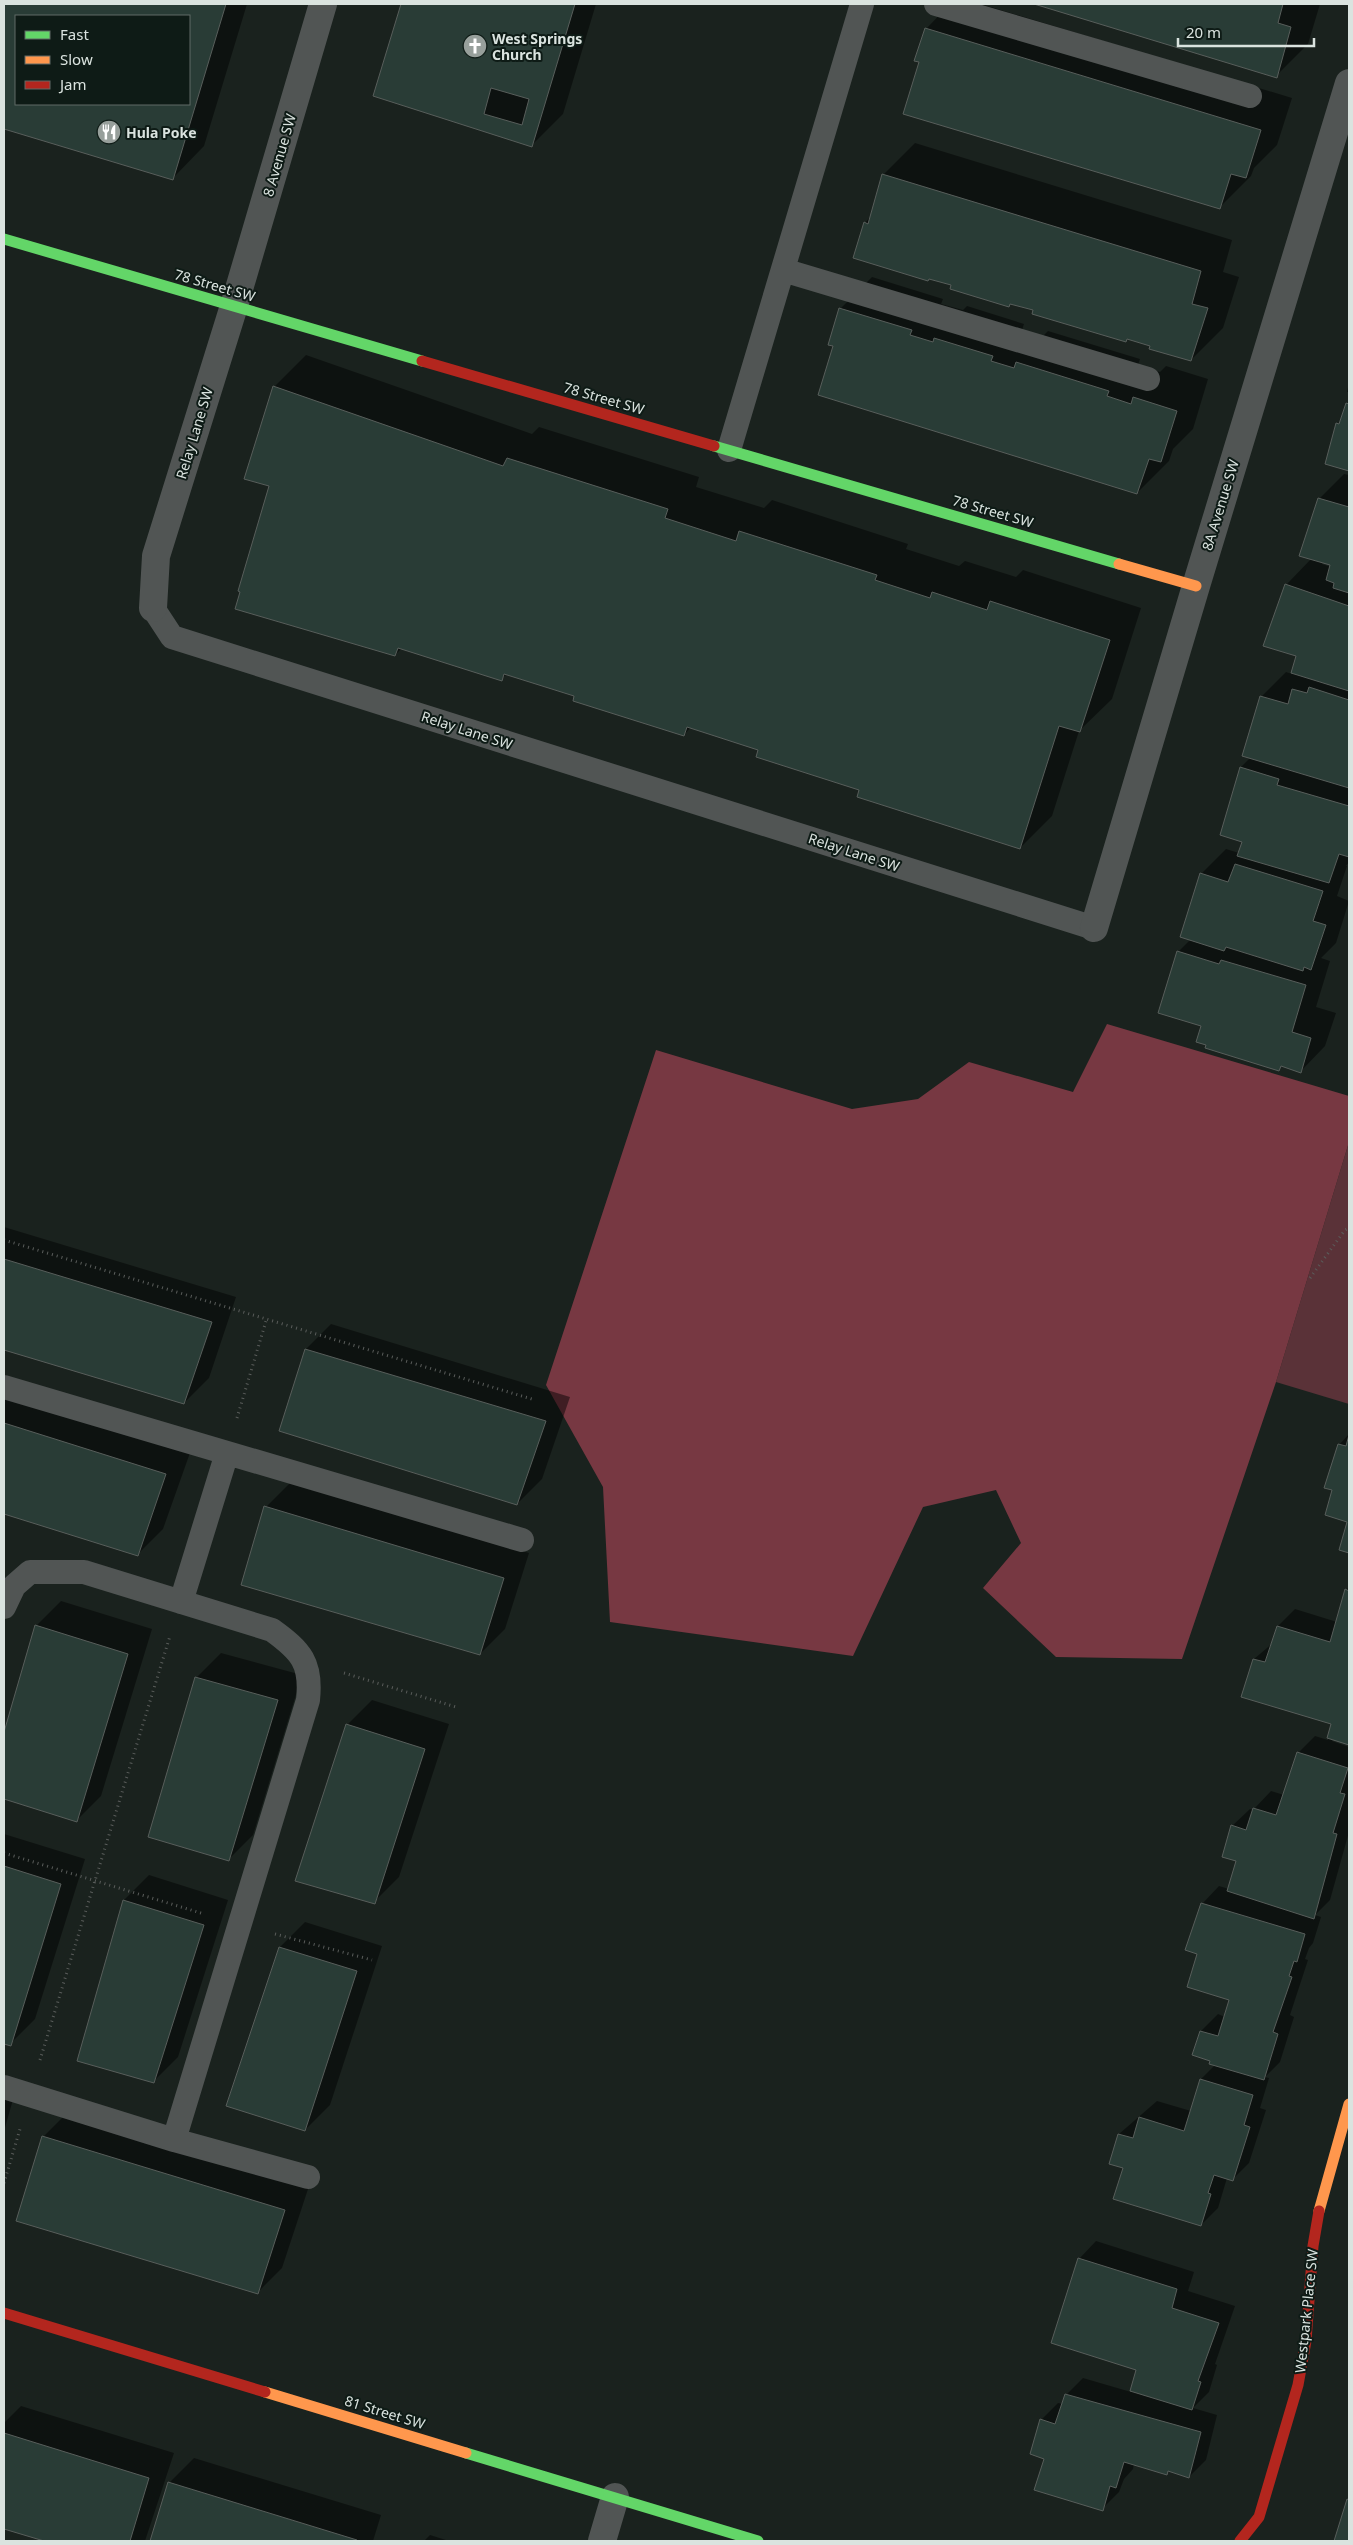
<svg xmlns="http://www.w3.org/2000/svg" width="1353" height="2545" viewBox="0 0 1353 2545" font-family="'Noto Sans',sans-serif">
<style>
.green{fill:#5a3238}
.forest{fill:#773842}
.shadow{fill:#0007;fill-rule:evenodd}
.building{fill:#293c36;stroke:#585e5b;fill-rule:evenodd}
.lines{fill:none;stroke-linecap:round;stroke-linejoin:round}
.path{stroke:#5a5d5b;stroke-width:3;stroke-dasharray:1 4;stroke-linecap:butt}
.lane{stroke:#515554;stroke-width:24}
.street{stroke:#515554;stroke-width:28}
.fast{stroke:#63d668;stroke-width:11}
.slow{stroke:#ff974d;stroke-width:11}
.jam{stroke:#b3261e;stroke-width:11}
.labels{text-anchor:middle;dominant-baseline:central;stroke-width:4;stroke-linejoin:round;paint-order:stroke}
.poi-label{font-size:14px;font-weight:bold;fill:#dae3df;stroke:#0e1b16;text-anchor:start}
.street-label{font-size:14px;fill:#dae3df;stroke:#0e1b16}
</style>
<rect width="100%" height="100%" fill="#1a221e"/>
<path class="green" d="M1349 1142V1404L1276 1382Z"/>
<path class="forest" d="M1107 1024 1349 1096V1142L1276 1382 1182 1659 1056 1657 983 1588 1021 1543 996 1490 923 1507 853 1656 610 1622 603 1487 546 1385 656 1050 852 1109 918 1099 969 1062 1073 1092Z"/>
<path class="shadow" d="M4 4H247L204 146 173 178 4 128ZM16 16H189V104H16Z
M403 4H596L563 114 532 145 375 95Z
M950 4H981L1292 98 1277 145 1254 168 1251 176 1219 208 920 62 926 29Z
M1038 4H1320L1308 44 1276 76Z
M915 143 1232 240 1223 272 1239 277 1223 328 1191 360 1152 345 1128 338 1126 340 1035 309 1012 303 1009 305 953 285 865 223 871 216 883 175Z
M872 277 943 299 941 304 963 310 967 306 1024 324 1022 330 1043 336 1048 331 1140 359 1138 365 1160 372 1166 366 1208 379 1193 429 1173 449 1169 461 1137 493 834 346 840 309Z
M306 355 532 434 539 427 699 477 696 487 764 508 772 500 908 544 906 549 959 566 965 561 1016 577 1023 570 1141 608 1112 699 1079 731 1052 816 1020 848 759 749 691 727 684 735 576 696 507 674 501 679 402 648 395 655 271 486 274 387Z
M1349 383V392H1347Z
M1349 401V470L1326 463 1338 424 1342 419Z
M1344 474 1349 475V862L1346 866H1347L1337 896 1349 901 1336 943 1321 958 1330 961 1316 1007 1336 1013 1325 1046 1301 1071 1282 1066 1279 1069 1203 1025 1178 952 1191 939 1201 874 1226 849 1239 853 1243 841 1241 767 1251 757 1261 697 1286 672 1292 674 1298 655 1265 645 1286 585 1312 558 1319 499ZM1323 561 1332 564 1331 567 1322 564Z
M4 1227 236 1297 209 1378 184 1403 4 1348Z
M331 1324 570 1397 542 1479 517 1504 306 1349Z
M4 1391 191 1450 163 1529 138 1554 4 1513Z
M1349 1434V1551L1340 1549 1349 1521 1333 1489 1339 1445Z
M291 1482 529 1553 505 1629 480 1654 266 1507Z
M1349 1587V1744L1333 1739 1332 1741 1349 1747V1832L1330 1900 1315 1915 1321 1917 1313 1943 1309 1948 1305 1959 1308 1960 1290 2015 1294 2017 1280 2062 1265 2077 1269 2078 1260 2108 1266 2110 1249 2163 1232 2180 1227 2178 1218 2208 1201 2225 1124 2167 1110 2163 1119 2134 1157 2101 1191 2111 1201 2079 1216 2064 1201 2031 1218 2014 1225 2017 1231 1999 1199 1953 1202 1904 1219 1886 1229 1889 1238 1860 1232 1826 1250 1809 1253 1810 1271 1791 1284 1795 1298 1753 1315 1736 1328 1740 1333 1723 1243 1696 1254 1659 1273 1643 1278 1626 1295 1609 1337 1622 1346 1590Z
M61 1601 152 1629 101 1796 76 1821 4 1798V1736L36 1626Z
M221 1653 302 1675 253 1835 228 1860 196 1678Z
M372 1700 449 1724 399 1877 374 1902 347 1725Z
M4 1834 85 1859 35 2019 10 2044 4 2042Z
M149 1875 228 1900 178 2057 153 2082 79 2060 124 1900Z
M305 1922 382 1946 330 2105 305 2130 280 1947Z
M4 2093 14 2096 4 2131Z
M68 2112 309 2186 282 2268 257 2293 43 2137Z
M1096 2241 1194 2272 1188 2291 1235 2306 1215 2364 1217 2365 1209 2392 1193 2408 1217 2415 1206 2460 1189 2477 1169 2470 1166 2473 1134 2463 1133 2469 1124 2479 1119 2492 1102 2509 1046 2458 1041 2420 1058 2403 1063 2404 1066 2395 1083 2378 1131 2392 1138 2369 1079 2259Z
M21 2406 174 2453 145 2541H48L4 2528V2423Z
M194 2458 381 2515 373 2541H151L169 2483Z
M1349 2498V2541H1335L1348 2500Z
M430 2535 449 2541H424Z"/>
<path class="building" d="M4 4H226L173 180 4 129ZM16 16H189V104H16Z
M401 4H575L532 147 373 96ZM491 88 529 99 522 125 484 114Z
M1034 4H1283L1278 23 1291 27 1277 78Z
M925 28 1261 130 1246 178 1231 174 1220 209 903 114 919 62 914 61Z
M882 174 1201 271 1192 304 1208 308 1191 361 1149 349 1150 346 1127 339 1126 342 1032 314 1033 310 1010 304 1009 307 950 289 951 285 929 279 928 281 853 258 864 222 868 224Z
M839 308 912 330 910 335 933 342 934 338 993 356 991 361 1014 368 1016 362 1109 391 1107 396 1131 404 1133 397 1177 411 1161 462 1149 459 1137 494 818 395 833 346 828 345Z
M273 386 503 466 507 458 668 509 665 518 736 541 739 531 877 575 875 580 930 598 932 592 987 610 990 601 1110 640 1080 732 1059 726 1020 849 857 797 859 790 756 757 758 750 687 727 684 736 573 701 574 696 504 674 502 681 398 648 395 656 235 609 240 592 238 591 269 486 244 479Z
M1346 403 1349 404V471L1325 464 1336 423 1339 424Z
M1318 498 1349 507V593L1333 588 1334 583 1326 580 1330 565 1299 556Z
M1285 584 1349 606V691L1291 673 1296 656 1263 646Z
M1309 687 1349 700V788L1242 756 1260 696 1288 704 1292 689 1307 693Z
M1240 767 1279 779 1277 785 1349 806V857L1339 854 1329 883 1237 856 1242 842 1220 835Z
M1235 864 1323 891 1313 921 1326 925 1311 970 1304 967 1303 971 1226 947 1224 951 1180 937 1200 873 1228 882Z
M1177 951 1219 964 1221 960 1306 985 1292 1032 1311 1038 1301 1073 1281 1066 1279 1071 1205 1048 1206 1045 1196 1042 1201 1026 1158 1013Z
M4 1259 212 1322 184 1404 4 1350Z
M305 1349 546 1421 517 1505 279 1431Z
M4 1423 166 1474 138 1556 4 1514Z
M1349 1435V1553L1339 1550 1347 1522 1325 1515 1332 1490 1324 1488 1338 1444 1346 1446Z
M264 1506 504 1578 480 1655 241 1585Z
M1345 1589 1349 1591V1745L1327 1738 1331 1724 1241 1697 1253 1659 1265 1662 1277 1626 1330 1642Z
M35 1625 128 1654 77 1822 4 1799V1732Z
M195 1677 278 1700 229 1861 148 1837Z
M346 1724 425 1749 375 1904 295 1881Z
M1297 1752 1348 1768 1340 1793 1345 1794 1333 1833 1337 1834 1314 1919 1227 1891 1236 1861 1222 1857 1231 1825 1246 1830 1253 1808 1276 1815Z
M4 1866 61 1884 11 2046 4 2044Z
M123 1900 204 1925 154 2083 77 2061Z
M1201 1903 1305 1934 1297 1962 1294 1961 1289 1976 1292 1977 1273 2032 1278 2034 1264 2080 1209 2064 1210 2061 1192 2055 1200 2031 1218 2036 1229 2000 1187 1987 1197 1954 1185 1950Z
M279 1947 357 1971 305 2131 226 2106Z
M1200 2079 1253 2095 1244 2125 1250 2127 1233 2181 1214 2175 1208 2193 1211 2194 1201 2226 1113 2199 1123 2168 1109 2164 1118 2134 1133 2138 1139 2117 1184 2131Z
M42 2136 285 2210 258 2294 16 2221Z
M1078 2258 1177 2289 1172 2308 1219 2323 1198 2381 1201 2382 1192 2410 1130 2391 1136 2370 1051 2343Z
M1065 2394 1201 2432 1189 2478 1168 2471 1167 2475 1124 2462 1116 2488 1110 2486 1103 2511 1034 2490 1044 2459 1030 2454 1040 2419 1055 2424Z
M4 2433 149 2478 130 2541H44L4 2529Z
M168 2482 357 2540 356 2541H150Z
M1347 2499 1349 2500V2541H1334Z"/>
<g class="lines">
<path class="path" d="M4 1240 535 1400
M1310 1278 1345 1230 1349 1228
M237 1418 266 1321
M344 1673 456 1707
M4 1853 204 1914
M275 1934 372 1960
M40 2060 170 1636
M4 2183 20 2129"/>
<path class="lane" d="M936 4 1250 96
M783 270 1148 379
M729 450 862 4
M153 608 172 637 1094 928
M4 1387 522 1540
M181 1602 227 1453
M4 1607 14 1586 30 1572H84L272 1630C301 1651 312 1663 308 1700L174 2140
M4 2087 174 2140 308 2177"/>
<path class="street" d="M153 608 156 556 234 306 323 4
M1094 928 1196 586 1349 83
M602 2541 615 2497"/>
<path class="fast" d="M4 239 422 361
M714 446 1119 564
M466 2453 758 2541"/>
<path class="slow" d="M1119 564 1196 586
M1319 2211 1349 2104
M265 2392 466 2453"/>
<path class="jam" d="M422 361 714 446
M4 2313 265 2392
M1240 2541 1259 2517 1298 2385 1306 2341 1313 2246 1319 2211"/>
</g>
<defs>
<g id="church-disc" transform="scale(1.25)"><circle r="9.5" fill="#979f9b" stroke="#0e1b16"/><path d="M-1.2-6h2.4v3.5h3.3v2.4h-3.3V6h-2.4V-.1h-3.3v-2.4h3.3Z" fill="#fff"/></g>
<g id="restaurant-disc" transform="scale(1.25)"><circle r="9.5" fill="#979f9b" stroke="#0e1b16"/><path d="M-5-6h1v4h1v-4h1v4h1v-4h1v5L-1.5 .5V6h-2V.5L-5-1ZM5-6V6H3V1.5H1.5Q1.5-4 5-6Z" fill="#fff"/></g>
</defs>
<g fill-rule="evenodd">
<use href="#church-disc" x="475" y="46"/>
<use href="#restaurant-disc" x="109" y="132"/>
</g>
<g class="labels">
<g class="poi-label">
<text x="492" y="38">West Springs<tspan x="492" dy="16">Church</tspan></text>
<text x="126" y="132">Hula Poke</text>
</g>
<g class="street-label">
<text transform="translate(279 155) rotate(-74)">8 Avenue SW</text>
<text transform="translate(215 285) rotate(16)">78 Street SW</text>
<text transform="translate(604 398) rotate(16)">78 Street SW</text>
<text transform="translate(194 433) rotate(-73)">Relay Lane SW</text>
<text transform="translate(1220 505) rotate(-73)">8A Avenue SW</text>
<text transform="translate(993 511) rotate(16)">78 Street SW</text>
<text transform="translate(467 730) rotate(18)">Relay Lane SW</text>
<text transform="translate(854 852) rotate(18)">Relay Lane SW</text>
<text transform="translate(1306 2311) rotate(-84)">Westpark Place SW</text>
<text transform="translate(385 2412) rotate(17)">81 Street SW</text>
</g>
</g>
<rect width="1353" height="2545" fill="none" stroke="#dae3df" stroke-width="10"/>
<rect x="15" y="15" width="175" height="90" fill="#0e1b16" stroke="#606b66"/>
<rect x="25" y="31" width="25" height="8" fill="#63d668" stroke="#606b66"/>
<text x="60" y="40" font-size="15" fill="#dae3df">Fast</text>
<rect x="25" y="56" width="25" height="8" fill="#ff974d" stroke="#606b66"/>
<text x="60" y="65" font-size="15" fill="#dae3df">Slow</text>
<rect x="25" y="81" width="25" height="8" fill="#b3261e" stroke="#606b66"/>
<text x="60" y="90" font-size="15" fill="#dae3df">Jam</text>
<path d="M1178 38v8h136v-8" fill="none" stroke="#dae3df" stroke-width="2.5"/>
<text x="1186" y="38" font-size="15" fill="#dae3df" stroke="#0e1b16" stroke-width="4" paint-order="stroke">20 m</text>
</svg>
